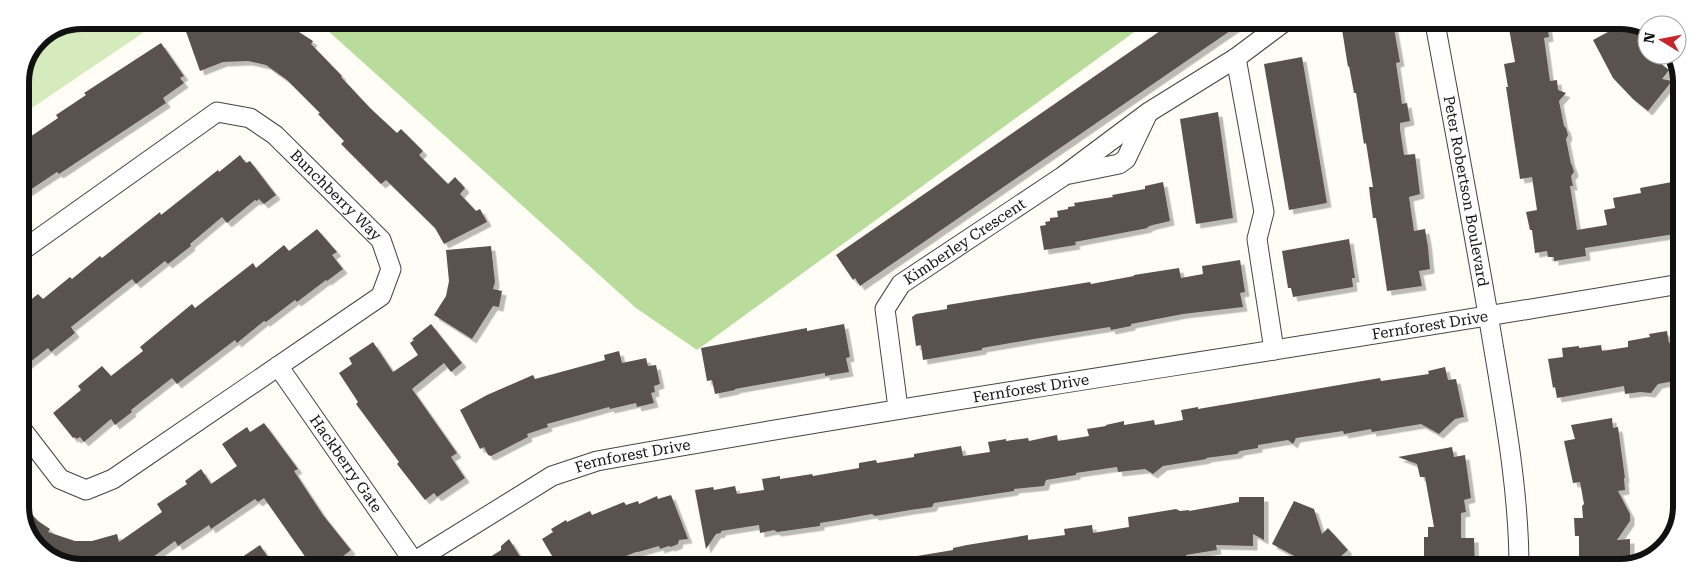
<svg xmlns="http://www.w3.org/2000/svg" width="1702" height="588" viewBox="0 0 1702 588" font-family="'Roboto Serif',serif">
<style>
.green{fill:#d5ebbd}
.forest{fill:#b9dc9c}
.building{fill:#5a524d;filter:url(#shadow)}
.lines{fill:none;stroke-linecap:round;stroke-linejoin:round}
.minor-casing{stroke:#444;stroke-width:21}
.minor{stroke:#fff;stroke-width:19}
.labels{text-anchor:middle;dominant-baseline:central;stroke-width:5;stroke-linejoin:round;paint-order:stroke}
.street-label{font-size:15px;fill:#111;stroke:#fff}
.rim{fill:none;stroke:#111;stroke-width:6}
</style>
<defs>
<filter id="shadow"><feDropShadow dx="4.5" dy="4.5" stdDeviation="0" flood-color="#0004"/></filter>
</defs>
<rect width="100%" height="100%" fill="#fffdf5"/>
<path class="green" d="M82 20H162L20 116V78L38 38Z"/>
<path class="forest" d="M316 20 1148 22 697 350 636 308Z"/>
<path class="building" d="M201 20H274L273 26 299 32 313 41 311 44 342 76 341 77 370 108 397 133 401 129 423 151 419 155 448 184 455 177 465 188 460 194 476 211 480 209 487 222 444 244 435 228 386 180 381 184 341 144 344 141 318 114 320 113 287 80 266 65 248 61 223 62 200 71 184 26Z
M1173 22H1243L860 286 855 278 853 280 836 255Z
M1341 23H1393L1400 62 1396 63 1402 104 1407 103 1410 121 1400 123V129L1404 155 1415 154 1420 194 1409 197 1414 231 1425 229 1428 247 1430 269 1419 271 1422 286 1387 291 1376 218H1373L1370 196 1369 187H1373L1366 143 1364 144 1356 93H1354L1349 66 1348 67Z
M1508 23H1547L1549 37 1544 38 1550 81 1557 80 1558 90 1566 93 1559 101 1564 126 1566 128 1568 135 1566 139 1571 164 1572 165 1574 172 1571 176 1573 186H1570L1577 230 1607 225 1604 210 1615 208 1613 198 1641 193 1640 188 1672 182V187L1681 185V233L1585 248 1586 256 1554 261V257H1548L1547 251 1535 253 1532 230H1530L1526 212 1537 210 1532 177 1520 179 1506 87H1508L1504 64 1515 62Z
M1621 25 1625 32 1635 26 1647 47V55H1650L1669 70 1662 79 1672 81 1648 111 1633 99 1613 78 1593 40Z
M161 43 184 76 180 78 184 83 163 98 166 103 59 174 57 172 27 192 20 182V147L29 141 27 139 58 118 56 115 86 95 84 93Z
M1302 57 1327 203 1289 210 1264 64Z
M1218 112 1233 218 1196 224 1180 119Z
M240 155 246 163 250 161 276 195 264 204 259 199 257 201 255 200 227 223 222 217 190 244 191 246 168 264 165 261 136 284 132 279 71 327 75 333 51 352 48 348 20 370V325L30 317 22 307 38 294 43 299 70 277 72 279 100 256 102 258 160 212 161 215 218 170 219 172Z
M1163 182 1170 221 1153 225 1147 227 1148 228 1080 241 1075 242 1076 245 1044 250 1040 226 1046 225 1045 222 1050 221V218L1058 217 1057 211 1068 209V207L1075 206 1074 203 1113 197 1112 195 1145 189V186Z
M317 229 337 252 332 255 343 269 327 281 326 280 297 302 295 300 266 322 264 321 237 343 235 340 177 384 172 378 131 410 132 412 115 425 111 419 84 442 80 437 76 439 75 437 73 438 53 413 81 390 78 386 102 366 111 376 143 351 140 347 192 304 195 308 253 263 256 268 284 245 289 251Z
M1349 239 1355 278H1352L1353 287 1293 297 1291 288H1288L1282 251Z
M491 246 495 282 493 289 502 291 499 307 493 306 472 339 434 315 446 296 449 281 446 250Z
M1240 260 1245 292 1240 293 1243 307 1183 314 1131 324V326L1111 330 1110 327 1034 339 982 348V350L923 360 921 345 916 346 912 317 916 314 947 309V305L1053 288 1090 282 1091 284 1134 276V275L1179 268 1181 278 1203 274 1202 266Z
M431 324 462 363 451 372 444 363 412 389 457 453 451 457 465 478 437 497 434 493 425 500 397 464 399 462 356 404 358 402 339 373 352 364 349 358 373 342 393 372 418 355 410 343 414 340 412 339Z
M844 324 850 357 846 358 849 372 825 376V373L735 389V390L715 394 712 380 707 381 701 348 807 328V331Z
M1667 331 1669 343 1680 341V380L1658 384 1651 393 1640 392 1625 394 1624 386 1557 398 1555 387 1553 388 1548 359 1563 357 1562 348 1579 346V348L1601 345 1602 351 1628 347V341L1650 337 1649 334Z
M619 351 622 363 646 358 648 366 656 365 660 384 654 386 655 392 651 393 654 403 637 407 636 403 610 409 609 407 547 424 548 427 527 434 528 437 491 456 488 455 484 447 480 449 460 410 487 395 533 375 535 379 605 360 604 355Z
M1445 367 1448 380 1456 379 1464 417 1455 419 1439 434 1421 424 1372 432 1371 429 1344 434 1343 431 1296 438 1293 444 1288 440 1258 445V448L1240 451 1237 454 1206 458 1207 459 1163 466 1153 474 1145 469 1118 472 1117 467 1076 473V475L1046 480 1044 486 1014 489V491L934 503 932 507 910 510 875 516 872 514 844 519 820 523V526L777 532 774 530 760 533 759 525 721 531V533L716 534 706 549 695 490 713 487 714 490 735 486 737 494 764 490 762 479 780 476V479L812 474 813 476 859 468V463L876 460 877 463 914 457V454L961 446 963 456 990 452 988 442 1006 439V441L1028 438 1029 441 1057 435 1058 441 1089 436 1087 429 1106 426V425L1124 421V425L1154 420 1155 425 1183 420 1181 410 1198 407V409L1380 378 1381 381 1429 374 1428 371Z
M1612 418 1613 428 1618 427 1625 478H1624L1625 490 1618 491 1630 514V521L1617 540 1630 539V565L1620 568H1583V558H1579V536H1575L1574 518H1583L1582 506 1584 504 1580 482 1573 483 1564 441 1575 439 1571 425Z
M264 423 298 469 294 471 323 515 351 550 342 557 347 565H311L264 498 258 502 255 499 211 529 209 525 178 546 175 541 142 565H62L33 544 20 511V502L38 521 50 529 48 532 75 541H92L117 534 119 542 162 512 157 504 187 484 185 481 201 469 211 484 237 466 222 444 247 427 250 432Z
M1452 447 1454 457 1465 455 1471 498 1464 500 1466 512 1461 513V538H1474L1475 568H1424V537H1428V527H1434L1425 477H1420L1417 464 1398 457Z
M671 495 688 539 679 540 678 544 671 547 669 546 660 549 659 546 638 552H636L601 566H558L542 539 553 532 551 529 566 520 567 522 590 511 592 515 624 502 626 505 638 501 639 504 657 496 658 499Z
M1239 497H1264V540L1253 534V546L1216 545 1217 550 1186 555 1187 562 1149 567H900L899 559 953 550V548L967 545 1028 535V540L1065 535 1064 529 1092 525 1093 533 1129 527 1128 517 1176 509 1180 511 1189 510V511L1239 502Z
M1294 501 1314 509 1322 534 1328 528 1348 550 1329 567H1307L1298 558 1272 544Z
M509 539 526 566H476L501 550V546Z
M260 545 273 565H230Z"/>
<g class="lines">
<g class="minor-casing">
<g id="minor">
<path id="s1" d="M1435 23C1455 132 1476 241 1494 350 1506 422 1519 495 1519 568"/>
<path d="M1236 58 1264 212 1257 239 1274 350"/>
<path d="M1070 174 1119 164 1126 159 1147 115"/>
<path id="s2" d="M20 252 217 112 250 118 275 135 381 240 391 269 381 296 113 479 86 490 60 479 20 427"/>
<path id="s3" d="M278 366 417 566"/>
<path id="s4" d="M898 408 885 309 901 284 1062 177 1149 112 1236 58 1284 22"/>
<path id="s5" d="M407 566 552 476 597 461C957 396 1320 346 1680 284"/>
</g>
</g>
<use href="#minor" class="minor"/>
</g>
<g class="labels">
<g class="street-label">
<text stroke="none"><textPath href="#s1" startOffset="171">Peter Robertson Boulevard</textPath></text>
<text stroke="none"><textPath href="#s2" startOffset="391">Bunchberry Way</textPath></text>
<text stroke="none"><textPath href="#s4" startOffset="206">Kimberley Crescent</textPath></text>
<text stroke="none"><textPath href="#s5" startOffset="1062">Fernforest Drive</textPath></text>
<text stroke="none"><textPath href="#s5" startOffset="658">Fernforest Drive</textPath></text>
<text stroke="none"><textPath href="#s5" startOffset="254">Fernforest Drive</textPath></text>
<text stroke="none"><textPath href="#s3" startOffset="119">Hackberry Gate</textPath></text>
</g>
</g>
<path d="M0 0H1702V588H0ZM82 29H1620A53 53 0 0 1 1673 82V506A53 53 0 0 1 1620 559H82A53 53 0 0 1 29 506V82A53 53 0 0 1 82 29Z" fill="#fff" fill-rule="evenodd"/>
<path class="rim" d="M82 29H1620A53 53 0 0 1 1673 82V506A53 53 0 0 1 1620 559H82A53 53 0 0 1 29 506V82A53 53 0 0 1 82 29Z"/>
<g transform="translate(1662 40) rotate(280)"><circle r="24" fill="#ffffff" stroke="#a0a0a0"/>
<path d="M0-4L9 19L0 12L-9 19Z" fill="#c4262e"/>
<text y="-8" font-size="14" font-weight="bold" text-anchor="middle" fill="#111111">N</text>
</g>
</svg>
